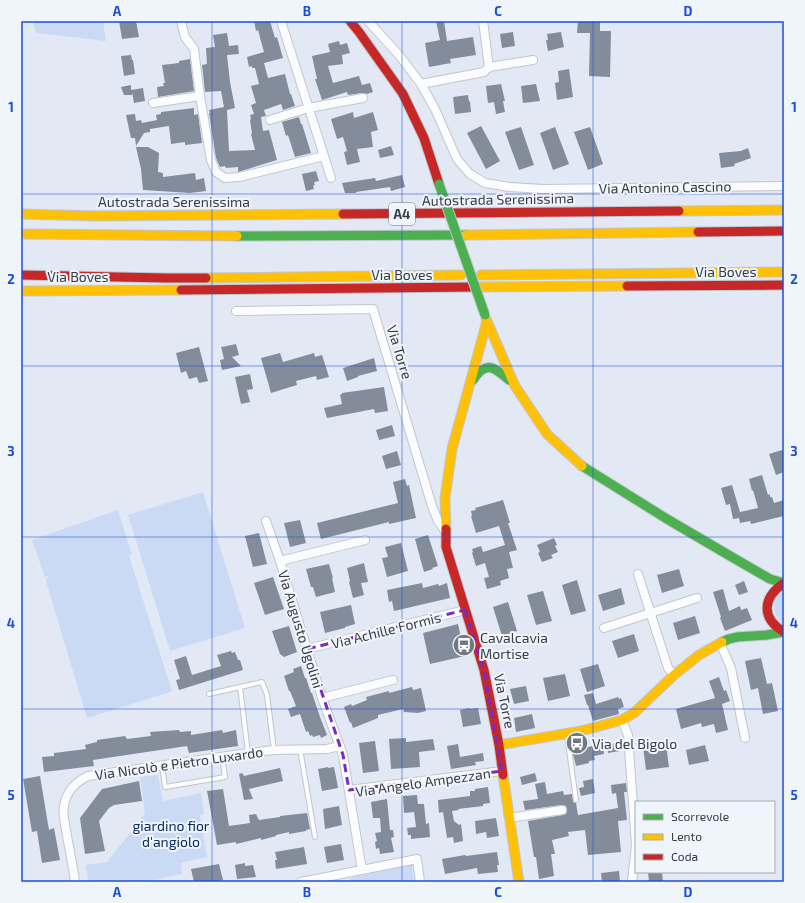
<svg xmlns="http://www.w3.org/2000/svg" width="805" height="903" viewBox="0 0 805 903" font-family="'Exo 2',sans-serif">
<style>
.green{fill:#cadaf5}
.building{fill:#838c9b}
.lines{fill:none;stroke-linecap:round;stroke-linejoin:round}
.lane-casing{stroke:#c1c6ce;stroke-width:6}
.street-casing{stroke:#c1c6ce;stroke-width:10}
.fast-casing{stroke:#c1c6ce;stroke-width:11}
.slow-casing{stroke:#c1c6ce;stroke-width:11}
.jam-casing{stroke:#c1c6ce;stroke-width:11}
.lane{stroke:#fbfcfd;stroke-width:4}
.street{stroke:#fbfcfd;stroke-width:8}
.fast{stroke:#4caf50;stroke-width:9}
.slow{stroke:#ffc107;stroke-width:9}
.jam{stroke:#c62828;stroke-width:9}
.fast-bridge-casing{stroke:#c1c6ce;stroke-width:11;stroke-linecap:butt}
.fast-bridge{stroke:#4caf50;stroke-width:9}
.marked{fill:none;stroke:#7b2cbf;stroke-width:3;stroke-dasharray:8 5;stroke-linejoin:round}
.grid{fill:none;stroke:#1d4ed8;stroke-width:1;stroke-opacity:0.55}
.labels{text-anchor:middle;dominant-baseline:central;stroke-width:4;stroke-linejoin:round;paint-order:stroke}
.shield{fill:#f0f5fc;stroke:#6e747a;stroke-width:1}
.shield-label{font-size:13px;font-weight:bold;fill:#373c43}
.street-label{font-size:14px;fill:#373c43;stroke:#f0f5fc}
.poi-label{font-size:14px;fill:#373c43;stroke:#f0f5fc;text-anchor:start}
.park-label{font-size:14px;fill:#072961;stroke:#f0f5fc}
.neatline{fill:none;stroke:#1d4ed8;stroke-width:1.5}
.grid-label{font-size:13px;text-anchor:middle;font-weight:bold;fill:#1d4ed8}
</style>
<rect width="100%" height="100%" fill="#e3e9f4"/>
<path class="green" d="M33 21H103L106 41 36 33Z
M203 492 245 628 170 651 128 515Z
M118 510 130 549 132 554 129 556 172 691 170 692 87 718 46 581V578H48V576L45 577 32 540Z
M784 590V624C771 616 771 598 784 590Z
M158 775 163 801 201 793 204 814 200 816 207 857 181 863 182 874 143 882H89L85 865 107 862 145 814 140 777Z
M412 865 414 882H350V878L366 874Z"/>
<path class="building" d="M119 21H136L139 37 122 39Z
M254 21H270L275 38 277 37 283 58 264 63 268 78 285 74 290 94H291L295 106 283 110 281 104 264 110 266 116 261 117 263 131 269 130 277 160 238 172V167L226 168 225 166 220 167 216 158 209 113H210L209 110 224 107 221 91 205 92 202 65 207 64 206 48 215 47 213 35 227 33 229 46 238 45 239 54 227 55 230 82 235 108 227 110 229 151 255 150 251 134H252L250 120 251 119 250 115 254 114 251 105 256 103 251 86 259 84 255 68H252V66L249 67 247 57 264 52 258 30 256 31Z
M436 21H444L447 41 473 37 476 55 450 59 451 63 429 67 425 43 440 40Z
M578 21H600V31H611L610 77 589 76 590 33H577Z
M513 32 515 46 502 48 500 34Z
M561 32 564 47 548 51 546 40H548L547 34Z
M339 41 340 45 347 43 350 53 342 55 343 64 328 66 333 83 359 76 362 85 370 83 373 92 367 94 362 93 348 95 347 92 322 100 315 79H317L312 56 330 52 328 44Z
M131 55 132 60H133L135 74 124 76 121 56Z
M190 59 194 91 158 97 157 87 164 86 163 83H165L162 65 179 63V61Z
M569 69 573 97 557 100 555 83 559 82 558 71Z
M501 84 505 101H503L505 112 496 114 494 102 488 103 486 86Z
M536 84 540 101 523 103 521 86Z
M131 85V90L143 88 145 101 134 103 132 92V95H124L121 87Z
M468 95 469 102 470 101 471 112 455 114 453 97Z
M194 108V115L198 114 202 143 185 145V142L171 144 169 126 150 129V132L144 133 136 146 135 138H131L126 115 135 114 136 121 141 120 142 123 157 120 156 115 161 114V112Z
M353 112 354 118 373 112 378 130 371 132 373 147 357 149 360 162 347 165 344 152 347 151 343 137 337 139 331 119Z
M299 117 301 124H302L311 153 295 157 288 135 286 136 282 122Z
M481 126 500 161 486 169 467 133Z
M521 127 534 165 519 170 505 132Z
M555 127 569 164 553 170 540 133Z
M590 127 603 164 588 170 574 132Z
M391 146 394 155 380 158 378 150Z
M136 147H148L159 153 158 172 163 173V177L195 173 196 180 204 178 206 191 190 193 143 190 141 169Z
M748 148 751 158 734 164 735 166 721 168 719 153 741 151Z
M316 171 319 181 314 182 315 185 313 186 314 189 306 191 302 174Z
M402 175 405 187 391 191 390 187 356 192V193H345L342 183 375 178 376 181Z
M236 344 239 355 232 357 241 366 222 370 220 360 224 359 221 346 222 347Z
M199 347 208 381 199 383 197 377 189 379 186 371 181 373 176 353Z
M280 353 283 362 314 353 315 357 322 355 329 377 317 380 316 376 296 381 297 385 271 393 261 358Z
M374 358 377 371 358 376V377L347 381 343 368Z
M250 374 253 389 247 390 250 402 241 404 235 377Z
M384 387 388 411 375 413 374 409 327 418 324 408 342 404 340 395 342 394V393Z
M392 425 395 436 379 440 376 430Z
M782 450 784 455V472L776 475 769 454Z
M397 451 401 465 386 469 382 456Z
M762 475 768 495 770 494V497H772L774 503 784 500V516L751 524 750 521 740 523 739 518 733 519 730 504 726 505 721 488 732 485 740 512 758 508 753 490 752 491 749 479Z
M405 479 407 486 409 485 416 518 389 524V522L321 539 317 523 398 503 393 482Z
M503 500 510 523H508L517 550 509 552 513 568 507 569 509 578 500 581 501 585 487 589 484 578 489 577 485 563 476 566 472 553 473 552 472 549 481 546 483 552 505 545 499 526 476 533 471 516H472L471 511 476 510 475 508Z
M300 520 306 543 290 547 284 523Z
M259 533 267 564 253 567 245 536Z
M428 535 438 566 432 568 433 569 424 572 415 539Z
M554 538 557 545 555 546 558 552 551 555 553 558 542 562 538 553 540 552 537 545Z
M401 543 408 571 387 577 382 558 388 557 385 547Z
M364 563 368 582 361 583 364 595 353 598 349 582 350 581 347 568Z
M329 564 333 578H332L335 592 316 597 313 587H311L306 569Z
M679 569 684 586 662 593 657 575Z
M273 577 284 609 265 615 254 583Z
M577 580 586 611 571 615 562 585Z
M744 581 748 592 739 595 735 585Z
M422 583 423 588 438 584 439 586 447 583 450 598 394 611 392 601 389 602 387 590Z
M621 588 625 604 603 611 598 595Z
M723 589 729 611 740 606 741 610 747 608 752 620 725 631 720 618 721 617 713 592Z
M543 591 552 621 536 625 527 595Z
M508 602 517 631 502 636 493 607Z
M351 605 355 624 345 627V628L325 633 320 612Z
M695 616 700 633 678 640 673 623Z
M458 624 465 656 430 664 423 633Z
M289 626 297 652 284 657 280 654 272 631Z
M634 634 639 651 618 658 612 641Z
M231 651 232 653 235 652 238 660H240L243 670 179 690 176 680 180 679 174 660 186 656 192 675 221 666 217 655Z
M761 658 767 684 772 683 778 711 763 714 758 688 751 690 745 661Z
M598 664 605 686 587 692 580 669Z
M301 666 305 678H306L311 693H312L320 717 327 735 321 738 320 735 313 737 312 735 310 736 308 731 306 732 300 714 291 717 288 709 296 706 290 691H289L284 676 294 672 293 669Z
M565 674 570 696 548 701 543 678Z
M719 677 724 691 726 690 730 701 722 704 728 730 716 733 714 724 702 727 701 723 681 729 676 709 715 698 709 681Z
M526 686 529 701 514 704 510 689Z
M412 687 413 690 421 688 426 711 418 713 404 712 403 709 378 715V718L353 728 351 722 350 723 344 707 351 704 352 706 367 700 366 697 389 691V693Z
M593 693 596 704 618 697 619 699 621 698 624 707 618 709 619 714 593 721 588 705H587L584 695Z
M470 708V709L478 708 481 724 463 727 460 710Z
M532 714 535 728 516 732 514 718Z
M179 730 180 732 191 731V735L222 730 223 733 236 730 238 746 189 753 187 746 93 760 94 766 44 772 42 757 54 756V753L86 749 85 745 97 742V740L125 736 127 739 151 736 150 732Z
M406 738V742L433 739 435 750 419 752 420 767 391 769 389 739Z
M375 741 379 771 363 773 359 743Z
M619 743 620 751 608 753 607 744Z
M458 744 460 757 483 753 484 761 475 762 476 765 451 769 447 746Z
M666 744 669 767 646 770 643 747Z
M705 745 709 761 689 765 686 750Z
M592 746 593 748 603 747 604 754 594 756 595 760 589 761V763L576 766 573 754 580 752V749Z
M328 767V768L334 767 337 782 338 788 322 791 318 769Z
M280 768 283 781 249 789 253 799 244 800 239 774 242 773 244 776Z
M535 773 537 781 522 785 520 777Z
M40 776 49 830 54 828 60 860 42 863 37 831 32 832 23 779Z
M593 779 595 793 581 796 579 788 584 787 583 781Z
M139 781 142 801 114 805 109 808 99 821 105 851 85 854 80 818 102 789Z
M545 782 547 794 563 791 564 795 572 794 573 802 576 803 578 815 618 808 616 793 612 794 611 785 626 783 627 792H624L627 820 618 821 621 852 588 855 585 830 568 832 569 836 552 840 555 854H551L554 876 539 879 536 857H534L528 821 563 815 566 814 567 810 566 806 562 805 525 810 523 801 538 799 535 784Z
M488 787 490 803 483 804V806L458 809 459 810 452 811 454 821 459 825 461 824 463 841 454 843 453 837 447 838 443 812 439 813 438 800 470 796V791H475V789Z
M223 789 229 826 250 823 249 815 256 814 259 820 280 817V816L307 813 310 829 306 830V831L289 834V832L276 835V836L261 840V838L236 844V842L217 845 207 791Z
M417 795 418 804H424L426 824 429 823 430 837 411 839V835H408L407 828 416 827 414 812 404 813 403 796Z
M387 799 390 830H393L394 837 391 838 394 852 380 854 379 848 376 849 375 842 377 841 375 833 381 832 380 818H373L371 802Z
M339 806 342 825 325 829 323 809Z
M496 818 499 836 487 838 486 832 476 834 475 821Z
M341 844 344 860 327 863 324 847Z
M304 847 307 864 276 869 275 860H277L275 852Z
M497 852 499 865H497L498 872 478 874 477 868 445 874 442 859 465 855 466 856Z
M245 863V866L253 865 256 877 237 879 235 865Z
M219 864 223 880 215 882H194L191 869Z
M619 871 620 882H602L601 873Z
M648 872H662L663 882H649Z"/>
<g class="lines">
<g class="lane-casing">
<path id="lane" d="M209 694 240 687
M567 735 576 800
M300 749 315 837
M248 753 240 687 262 682 267 695 274 750
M162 765 165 787 225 777 222 757"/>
</g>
<g class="street-casing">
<path id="street" d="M181 21 185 37 194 49 200 96 211 160 216 172 225 178 239 177 324 156
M281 21 331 178
M368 21 399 55 421 84 435 109 457 159 470 174 485 183 510 187 543 189 784 186
M489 67 533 60
M421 84 484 72 489 67 483 21
M153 103 200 96
M270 120 308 108 363 98
M236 311 373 309 432 506 438 521 445 531
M266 521 280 561
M638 574 668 668 674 675
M604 628 697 598
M720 643 731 668 745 738
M307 649 465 610
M322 698 393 680
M622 720 628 735 636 845 632 882
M349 790 502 771
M509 818 562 810
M362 870 343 755 322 698 280 561 365 540
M75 882C73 865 69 848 66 830 65 823 62 814 64 806 66 792 76 782 88 776L248 753 274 750 327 749 340 746
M301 882 417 859 420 882"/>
</g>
<g class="fast-casing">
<path id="fast" d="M237 236 466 235
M473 380C486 360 494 367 509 380
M582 466 667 519 737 560 770 579 784 583
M722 642C737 634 751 637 767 635 772 634 778 633 783 632"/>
</g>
<g class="slow-casing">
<path id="slow" d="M679 211 784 210
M21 214 95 216 343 214
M21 234 237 236
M466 235 698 232
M481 275 784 272
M206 278 461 275
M475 287 627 286
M21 291 181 290
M486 319 515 386 547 434 582 466
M446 529 445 498 452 449 487 321
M499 745 581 731 622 720 634 713 674 675 699 655 722 642
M503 775 519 882"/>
</g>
<g class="jam-casing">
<path id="jam" d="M350 21 359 32 403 94 424 138 439 184
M343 214 679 211
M698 232 784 231
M21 275 166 278H206
M627 286 784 285
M181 290 475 287
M446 529V547L484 670 499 745 503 775
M784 583C762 598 761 618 784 632"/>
</g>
<use href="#lane" class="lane"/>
<use href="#street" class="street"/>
<use href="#fast" class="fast"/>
<use href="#slow" class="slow"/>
<use href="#jam" class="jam"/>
<g class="fast-bridge-casing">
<path id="fast-bridge" d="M439 184 485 315"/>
</g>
<use href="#fast-bridge" class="fast-bridge"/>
</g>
<path class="marked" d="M465 610 484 670 502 771 349 790 343 755 307 649Z"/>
<path class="grid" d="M212 21V882M402 21V882M593 21V882M21 194H784M21 366H784M21 537H784M21 709H784"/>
<defs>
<g id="bus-disc" transform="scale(1.15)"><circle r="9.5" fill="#737981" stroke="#f0f5fc"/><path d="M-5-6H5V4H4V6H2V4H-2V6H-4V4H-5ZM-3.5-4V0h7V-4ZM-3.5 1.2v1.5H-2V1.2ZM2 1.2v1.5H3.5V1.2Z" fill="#fff"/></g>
</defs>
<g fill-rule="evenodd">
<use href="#bus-disc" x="464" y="645"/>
<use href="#bus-disc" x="577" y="743"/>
</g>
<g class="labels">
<rect class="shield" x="389" y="203" width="26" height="22" rx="3"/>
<g class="shield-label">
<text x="402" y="214">A4</text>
</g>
<g class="street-label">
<text transform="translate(665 187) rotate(-1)">Via Antonino Cascino</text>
<text transform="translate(498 199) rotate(-1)">Autostrada Serenissima</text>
<text x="174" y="201">Autostrada Serenissima</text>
<text x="726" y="271">Via Boves</text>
<text x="402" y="274">Via Boves</text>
<text x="78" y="276">Via Boves</text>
<text transform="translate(400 352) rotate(73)">Via Torre</text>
<text transform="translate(301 629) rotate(73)">Via Augusto Ugolini</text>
<text transform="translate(386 630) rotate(-14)">Via Achille Formis</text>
<text transform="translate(505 701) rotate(78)">Via Torre</text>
<text transform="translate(179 763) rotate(-8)">Via Nicolò e Pietro Luxardo</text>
<text transform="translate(423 782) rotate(-8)">Via Angelo Ampezzan</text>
</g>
<g class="poi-label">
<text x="480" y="637">Cavalcavia<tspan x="480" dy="16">Mortise</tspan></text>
<text x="592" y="743">Via del Bigolo</text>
</g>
<g class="park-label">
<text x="171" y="825">giardino fior<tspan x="171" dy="16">d'angiolo</tspan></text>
</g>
</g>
<rect width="805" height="903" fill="none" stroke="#f0f5fc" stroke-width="44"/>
<rect x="635" y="801" width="140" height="72" fill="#f0f5fc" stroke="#a6abb2"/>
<rect x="643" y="814" width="20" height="6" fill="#4caf50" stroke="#a6abb2"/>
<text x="671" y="821" font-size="12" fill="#373c43">Scorrevole</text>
<rect x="643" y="834" width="20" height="6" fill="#ffc107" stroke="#a6abb2"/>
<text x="671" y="841" font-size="12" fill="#373c43">Lento</text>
<rect x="643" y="854" width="20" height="6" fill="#c62828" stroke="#a6abb2"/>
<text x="671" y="861" font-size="12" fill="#373c43">Coda</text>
<rect x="22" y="22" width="761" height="859" class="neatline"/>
<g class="grid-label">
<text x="117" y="16">A</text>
<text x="307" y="16">B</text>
<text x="498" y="16">C</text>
<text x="688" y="16">D</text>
<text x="11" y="112">1</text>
<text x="794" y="112">1</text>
<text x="11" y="284">2</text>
<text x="794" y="284">2</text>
<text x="11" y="456">3</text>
<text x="794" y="456">3</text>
<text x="11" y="628">4</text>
<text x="794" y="628">4</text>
<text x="11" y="800">5</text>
<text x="794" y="800">5</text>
<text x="117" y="897">A</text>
<text x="307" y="897">B</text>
<text x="498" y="897">C</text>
<text x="688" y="897">D</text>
</g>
</svg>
